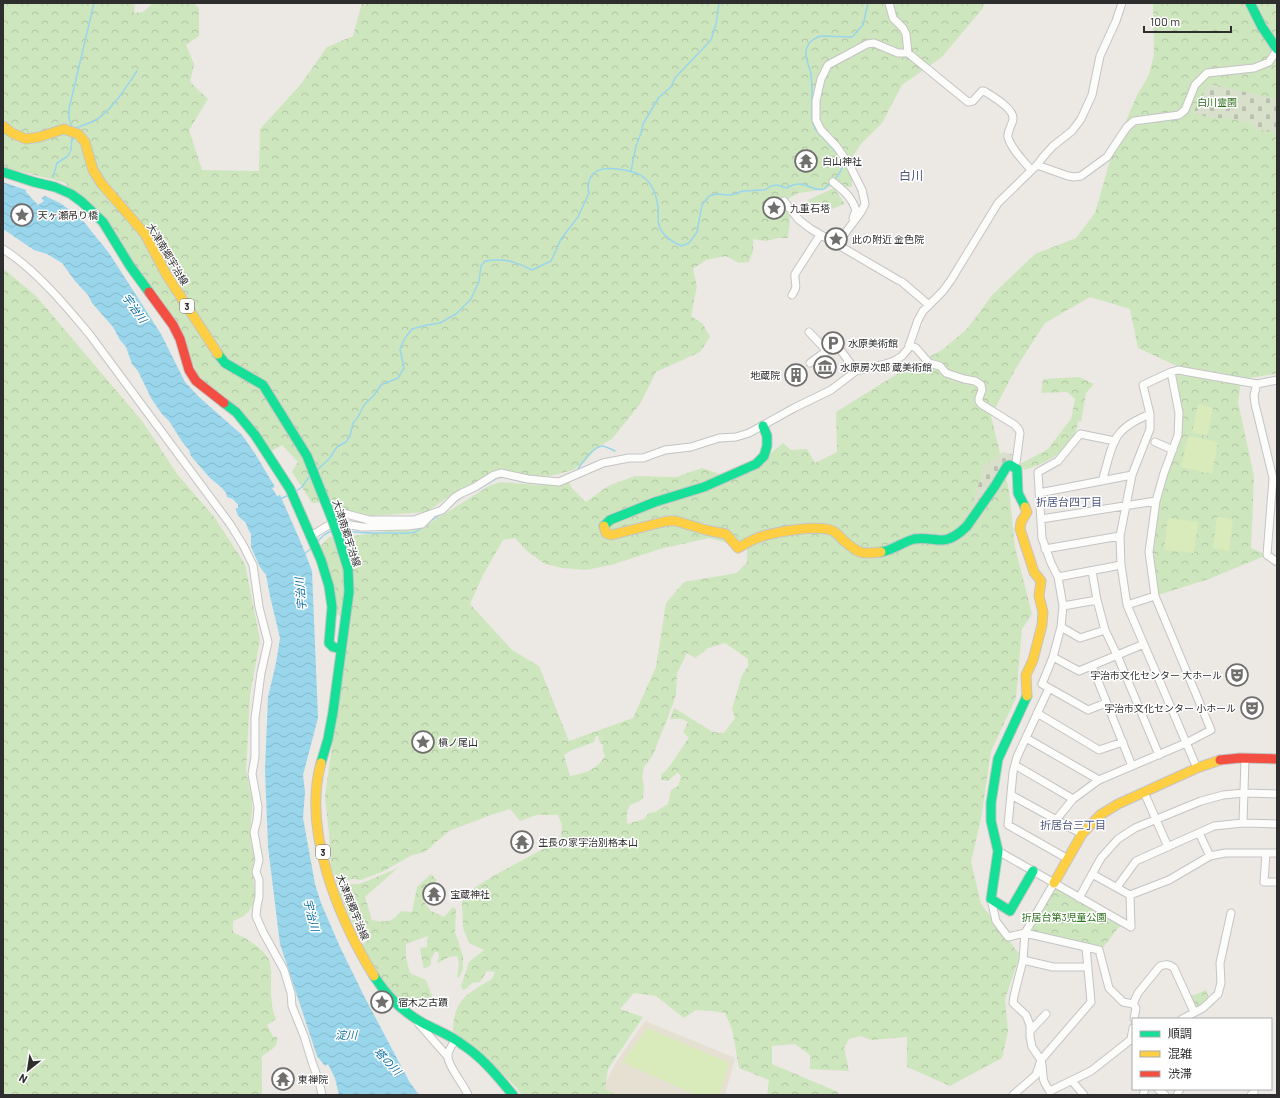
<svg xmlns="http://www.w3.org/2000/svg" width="1280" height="1098" viewBox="0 0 1280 1098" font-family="Barlow,'Noto Sans JP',sans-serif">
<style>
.education{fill:#e6e0d3}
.forest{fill:url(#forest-crowns);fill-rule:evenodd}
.cemetery{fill:url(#cemetery-stones)}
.pitch{fill:#d9eabb}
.water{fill:url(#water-waves)}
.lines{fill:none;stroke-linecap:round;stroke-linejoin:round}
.stream{stroke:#99d6ec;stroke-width:1.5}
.street-casing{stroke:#c5c4c5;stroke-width:9}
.fast-casing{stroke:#c5c4c5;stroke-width:11}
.slow-casing{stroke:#c5c4c5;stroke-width:11}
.jam-casing{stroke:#c5c4c5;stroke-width:11}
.street{stroke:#fcfcfb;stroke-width:7}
.fast{stroke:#16e098;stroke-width:9}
.slow{stroke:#ffcf43;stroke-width:9}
.jam{stroke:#f24e42;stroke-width:9}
.fast-bridge-casing{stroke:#c6c5c4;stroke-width:11;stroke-linecap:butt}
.fast-bridge{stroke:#16e098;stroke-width:9}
.labels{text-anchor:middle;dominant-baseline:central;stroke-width:3;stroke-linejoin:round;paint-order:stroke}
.shield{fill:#fff;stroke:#6d6d6d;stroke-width:1}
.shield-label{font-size:9px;font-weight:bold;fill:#2e2e2e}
.park-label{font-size:10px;fill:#2c6e1b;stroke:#fff}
.poi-label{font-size:10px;fill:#2e2e2e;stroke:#fff;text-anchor:start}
.street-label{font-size:10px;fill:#2e2e2e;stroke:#fff}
.water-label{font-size:11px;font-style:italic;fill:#0d6fa3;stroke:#fff}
.neighbourhood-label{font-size:11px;fill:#4d5680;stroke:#fff}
.quarter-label{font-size:12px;fill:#4d5680;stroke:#fff}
</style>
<defs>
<pattern id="forest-crowns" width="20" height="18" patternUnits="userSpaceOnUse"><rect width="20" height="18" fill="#cee6be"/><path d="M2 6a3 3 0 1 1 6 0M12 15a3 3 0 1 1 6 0" fill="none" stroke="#b1c6a4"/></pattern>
<pattern id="cemetery-stones" width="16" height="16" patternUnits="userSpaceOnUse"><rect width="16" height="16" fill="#d8e0cc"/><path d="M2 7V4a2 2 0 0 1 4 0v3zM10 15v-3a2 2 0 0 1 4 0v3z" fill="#bac0b0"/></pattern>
<pattern id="water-waves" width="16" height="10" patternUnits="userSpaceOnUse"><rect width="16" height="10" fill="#99d6ec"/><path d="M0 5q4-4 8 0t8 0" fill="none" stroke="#84b8cb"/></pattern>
</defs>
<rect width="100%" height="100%" fill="#ece8e4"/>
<path class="education" d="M645 1021 733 1057 735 1059 725 1095H609L601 1091 617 1061Z"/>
<path class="forest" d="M3 3H135L134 13 143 12 153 3H194L199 8V36L186 45 194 64 190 82 208 99 189 130 202 170 259 171 260 129 301 84 327 47 353 36 362 3H984L983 8 942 57 902 85 882 123 861 144 848 164 852 175V187L835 185 821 190 799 193 791 197 787 201C792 214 789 225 788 238H779L766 241 753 239V251L749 262 739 263 726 256 706 260 693 269 697 286 691 316 703 324 710 337 700 352 656 372 640 404 612 439 596 448 584 463 573 470 550 476 520 475 499 469 447 498 426 512 370 516 336 509 328 502 312 503 292 472 298 462 282 445 270 452 199 377 175 328 117 236 71 193 66 183 3 167Z
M1153 3H1277V375L1274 374 1245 379 1222 373 1188 369 1241 381 1238 402 1254 476 1251 548 1267 555 1209 579 1155 596 1149 552 1156 501 1178 435 1171 372 1181 368 1138 348 1130 309 1090 297 1045 323 1016 368 991 416 1009 490 1015 547 1032 614 1022 629 1016 698 991 751 981 819 971 862 981 904 1020 955 1005 999 1008 1031 1002 1058 950 1086 907 1067V1037L871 1040 860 1036 849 1039 844 1048 849 1071 810 1069V1055L795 1044 772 1046V1064L838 1092V1095H767L769 1080 739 1068 732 1029 725 1013 712 1011 696 1010 684 1018 656 996 634 993 620 1009 643 1017 608 1069 605 1089 616 1095H522L517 1088 479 1051 462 1039 453 1031C454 999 467 994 492 979L495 972 487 971 480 982 472 983 466 989 463 990 461 986 469 962 484 950 469 943 463 928 462 902 474 888 495 875 550 845 561 837 562 825 558 815H536L520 821 510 809 488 816 449 831 425 852 412 855 384 871 361 880 353 879 337 882 331 867 329 833 325 797 349 620 336 614 333 582 320 547 329 537H344L425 526 489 486 501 482 538 485 568 481 572 488 586 502 608 486 635 476 676 477 702 468 731 478 767 456 783 443 791 450 807 449 815 463 837 452 836 412 897 374 942 350 967 329 993 294 1035 254 1076 238 1095 213 1112 154 1137 95 1148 77 1154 55ZM515 538 527 551 545 564 562 568 586 570 611 565 660 549 709 538 747 548V562L737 573 684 582 666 603 656 667 633 718 569 741 539 666 512 650 470 604 483 575 503 540ZM725 643 748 659V666L742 675 732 709 735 718 724 733 713 732 674 708 670 719H682L688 722 683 732 689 738C678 751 674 764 661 775V780L668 781 678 772 681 777 678 786 671 790 668 804 655 812 649 813 644 819 627 824V812L630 805 640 801 643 798 644 786 642 778 644 767 653 755 673 704 676 694 677 673 687 653 695 658 708 648ZM596 736H598L600 743 603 745V751L605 756C597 770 585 773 570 776L564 755 570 751 594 742Z
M834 188 845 204 824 212 817 206H813L808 200Z
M3 268 37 297 142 421 178 475 215 518 245 564 260 640 250 695 246 772 252 797V811L250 833 251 844 255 856 252 870 256 898 250 910 244 916 233 921V932C245 938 263 947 269 960 272 965 271 987 271 994 272 1003 272 1011 276 1019L267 1025 273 1037 277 1036C279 1047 270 1051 262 1056V1095H3Z
M1079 377 1094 384 1086 393 1081 422 1078 421C1076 448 1048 463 1024 470L1020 464 1048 449 1071 419 1075 399 1067 392 1041 393 1043 379Z
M398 868 365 897 372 920C385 923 393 922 401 911L412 912 417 887 431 874 437 880 424 893 423 900 431 911 444 917 453 907 456 909 455 932 463 956V969L459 978 457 977 459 964 457 956 449 957 438 963 437 961 439 958 438 952H435L431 959V965L425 968 423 967 420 948 427 947 428 936 406 944V958L410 973 426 980 432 996 427 1007C421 1005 419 1001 413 998L409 1005V1009L389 991 361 945 370 939 364 923 356 931 339 892 349 884H360Z
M1057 887 1122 923 1102 949 1028 932 1055 888Z
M1206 990 1209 998 1197 1007 1192 1006 1189 997Z"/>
<path class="cemetery" d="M1209 84 1277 99V135L1273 132 1256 129 1251 123 1224 118H1212L1193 113Z
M1002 452 1015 455 1014 463 982 500 975 503 974 497 981 478 983 465 993 461Z"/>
<path class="pitch" d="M1198 404 1213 408 1207 436 1192 432Z
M1188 436 1218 442 1212 474 1181 467Z
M1217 517 1233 519 1229 551 1213 548Z
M1168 518 1198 522 1194 553 1164 550Z
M648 1028 729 1063 719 1095H696L622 1062Z"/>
<path class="water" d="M3 182 26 190V192L38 205 44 201 41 198 45 196 60 203 80 217 109 253 161 334 185 382 199 397 242 435 254 452 275 487 272 488 277 496 280 495 302 545 312 571 318 718 303 775 305 792 303 818 315 884 321 903 340 947 365 998 409 1081 419 1095H339L335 1078 328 1064 325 1066 317 1056 280 944 268 847 265 769 268 697 276 663 280 638 270 596 266 575 260 567 251 547V534L248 529 246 523C241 518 236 516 236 508H238V505L233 499 227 497 226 493 222 488 210 478 191 456 189 450 183 443 169 421 162 414 151 398 138 371 132 364 126 347 120 340 113 327 92 303 88 295 75 281 62 263 47 254 34 250 3 229Z"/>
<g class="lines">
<path class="stream" d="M72 127 69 118V109L94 3
M76 128C82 125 88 124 94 121 111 112 126 87 137 71
M835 151 815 129 812 120V89L811 74 806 57V50L809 43 814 39 820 36 852 37 863 25 868 3
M631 171 636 146 641 133 643 124 659 97 671 87 675 78 711 40 716 24 719 3
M53 177 57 163 68 156 71 150 72 137
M834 180C840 173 844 169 841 159
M317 470 329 459 337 447 346 442 350 436 353 423 358 417 364 405 374 395 381 385 398 378 404 368 400 349 405 338 412 329 427 325 440 323 456 314 471 299 479 281 481 266 485 261C505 258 514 261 532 270L551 261 561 239 578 217 589 193C587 185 588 179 594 173 600 168 610 168 617 169 642 171 655 181 658 207 659 213 657 219 659 225 661 235 673 242 681 246L689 243 697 232 702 205 709 196 716 194 731 195 743 191 765 190 771 186 777 185 787 188C804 177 812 193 824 189 826 188 829 184 831 182
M577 471C581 463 594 446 603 446 607 447 611 449 615 451
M511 479 524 482 542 484
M296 491 302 487 309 477
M475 491 497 478 503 477
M280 499 289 495
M430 521 444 512 460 498
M341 530C358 534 375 533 393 533 400 533 408 534 415 532 418 531 420 528 423 527
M317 542 324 535 331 531
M304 554 312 548"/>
<g class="street-casing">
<path id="street" d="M908 53 968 102 973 101 982 91H984C992 96 1013 108 1013 118 1013 125 1007 130 1008 137 1011 149 1024 161 1031 170
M1037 165 1068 176 1074 177 1081 176 1107 157 1127 127 1134 121 1179 115 1185 110 1195 85 1207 73 1254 68 1269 62 1277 50
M833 182C844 191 851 196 856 210L853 218
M784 201 799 220 811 229 898 280
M837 244 861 212 865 204 862 190 850 166 837 147 821 130 816 120V101L821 79 828 65 867 44 874 43 898 53H908L906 34 903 28 893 18 889 3
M3 249C35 269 66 306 90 335L230 524 243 545 253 565 259 607 268 642 261 673 255 718V757L252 774 258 807 257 820 254 832 259 860 256 872 259 880V897L257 906 256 916 263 932 284 970 291 993 292 1006 304 1036 313 1065 319 1081 322 1095
M902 282 929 305
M792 295C799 285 794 284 795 274L820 235
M809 332 827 351
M909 345 916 348 929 363 940 366 946 373 964 379 975 381 981 385 982 390 979 398V401L981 404 1015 425 1019 430 1020 433 1016 463 1014 467
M810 363 836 344 856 371
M1257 384 1254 395 1255 404 1273 478 1267 555 1277 562
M1155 442 1173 450
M1102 481C1107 467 1110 445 1119 434 1127 424 1139 419 1150 414
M1039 493 1132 475
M329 513 339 512 369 520H414L442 510 455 497 462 493 475 487 494 475 501 473 528 479 559 482 603 463 629 458H643L665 450 691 447 719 438 736 437 749 433 794 408 831 390 856 371 885 364 894 361 902 356 908 349 918 320 923 311 943 291 951 280 998 203 1037 165 1043 157 1053 146 1072 131 1081 119 1092 95 1100 56 1116 21 1122 3
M1041 519 1156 501
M311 536 327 526 339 523 362 527 408 526 422 524 431 515
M1045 549 1120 536
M1092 571 1097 600 1105 630 1117 655 1159 755
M1058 577 1121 565
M1127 605 1155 596
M1063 606 1097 600
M1061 627 1080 638 1105 630
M1053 657 1079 671 1144 644
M1092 666 1132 766
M1049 688 1017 757 1013 772 1008 825 1068 859
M1106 703 1088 710 1042 684 1053 657 1061 627 1063 606 1058 577 1051 563 1042 538 1038 472 1058 461 1080 434 1115 441
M1037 713 1099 750 1123 742
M1026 738 1099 780
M1015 765 1073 799
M1197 768 1127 605 1121 565 1120 536 1132 475 1150 429V414L1143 385 1171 372 1178 370 1257 384 1277 380
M1144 792 1168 847
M1011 795 1082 834
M1056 820 1073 799 1099 780 1186 743 1211 730 1155 596 1149 552 1156 501 1164 473 1178 435 1179 413 1171 372
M1243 823 1245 758
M1199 833 1210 856
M998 851 1131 927
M1266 853 1264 882H1277
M1092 874 1130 895 1131 927
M1117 887 1136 861 1214 826 1243 823 1277 824
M1130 895 1169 880 1210 856 1225 853H1277
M1079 898 1101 858 1118 839 1135 828 1201 801 1223 795 1244 793 1277 794
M991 899 996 921 1008 937 1025 933 1099 950 1109 988 1123 1002 1133 1004 1136 1008 1134 1019
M1023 960 1053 967H1088
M1133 1004 1138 993 1160 966C1166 964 1169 964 1174 968L1194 1012
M1182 1019 1203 1008 1218 994 1221 983 1220 963 1231 913
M419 1024 448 1057
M1030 1031 1046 1014
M456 1039C453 1044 447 1051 448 1057 448 1066 464 1085 468 1095
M1131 1039 1133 1028
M1072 1081 1084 1095
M1158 1089 1165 1095
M1050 1091C1039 1077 1045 1075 1041 1060L1091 1002 1086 947
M1050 1094V1091L1091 1071 1133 1038
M1013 1095 1036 1075 1041 1060 1032 1047 1030 1037V1025L1026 1015 1013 1003 1014 996 1023 960 1025 933 1054 883
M1143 1095 1145 1089
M1177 1095 1180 1089
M1251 1095 1254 1092"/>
</g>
<g class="fast-casing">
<path id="fast" d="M1250 3 1262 27 1277 49
M3 172 34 182 55 187 71 194 82 202 103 222 130 266 149 292
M218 354 225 363 263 385 307 456 332 519
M224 403 236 412 255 435 290 489 321 560 329 586 332 607 329 643 333 647 341 649
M604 526 610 520 655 502 704 487 756 464 764 456 767 446V436L763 426
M881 552C891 551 903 542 914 539 924 537 933 540 942 540 951 540 961 532 967 526L995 486 1007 466 1010 465 1017 469 1018 493 1025 507
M1027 696 998 759 991 803V821L998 851 991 899 1010 911 1033 871
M321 763 328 739 333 712 349 592 348 569 338 536
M374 976C386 995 403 1012 423 1023 436 1030 451 1035 463 1045 483 1058 498 1077 513 1095"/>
</g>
<g class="slow-casing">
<path id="slow" d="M3 126 12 133 26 139 39 137 64 129 78 134 85 142 93 170 101 183 145 234 166 274 218 354
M1025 507 1027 512 1021 522 1020 529 1034 572 1041 581 1039 596 1043 612 1042 625 1033 660 1026 675 1027 696
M604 526 606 533 611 535 667 521H676L706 530 726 534 738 548C745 544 753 539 760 537 775 532 820 524 833 531 837 533 840 537 843 540 858 553 861 555 881 552
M321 763C302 831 339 919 374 976
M1054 883 1082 834 1100 815 1118 804 1197 768 1220 760"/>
</g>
<g class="jam-casing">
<path id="jam" d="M149 292 173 325 180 339 189 370 196 381 224 403
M1220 760 1240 758 1277 759"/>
</g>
<use href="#street" class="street"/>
<use href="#fast" class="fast"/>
<use href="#slow" class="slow"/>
<use href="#jam" class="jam"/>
<g class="fast-bridge-casing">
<path id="fast-bridge" d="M332 519 338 536"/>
</g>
<use href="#fast-bridge" class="fast-bridge"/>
</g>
<defs>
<g id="temple-ring" transform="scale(1.15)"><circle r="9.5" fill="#fff" stroke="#706f6e" stroke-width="1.5"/><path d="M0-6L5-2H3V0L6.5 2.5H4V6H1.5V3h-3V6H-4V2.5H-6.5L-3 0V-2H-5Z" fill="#706f6e"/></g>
<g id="sight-ring" transform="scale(1.15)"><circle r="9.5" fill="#fff" stroke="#706f6e" stroke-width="1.5"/><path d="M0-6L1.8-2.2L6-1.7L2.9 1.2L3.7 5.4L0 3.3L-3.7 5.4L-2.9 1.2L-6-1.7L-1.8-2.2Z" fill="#706f6e"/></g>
<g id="parking-ring" transform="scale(1.15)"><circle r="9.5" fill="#fff" stroke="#706f6e" stroke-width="1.5"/><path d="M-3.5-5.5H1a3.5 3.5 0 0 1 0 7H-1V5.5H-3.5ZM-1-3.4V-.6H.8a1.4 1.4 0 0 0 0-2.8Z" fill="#706f6e"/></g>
<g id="museum-ring" transform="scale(1.15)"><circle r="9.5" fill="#fff" stroke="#706f6e" stroke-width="1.5"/><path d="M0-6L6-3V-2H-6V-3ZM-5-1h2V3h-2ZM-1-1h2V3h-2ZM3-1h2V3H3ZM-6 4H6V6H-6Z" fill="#706f6e"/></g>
<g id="building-ring" transform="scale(1.15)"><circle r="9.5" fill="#fff" stroke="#706f6e" stroke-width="1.5"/><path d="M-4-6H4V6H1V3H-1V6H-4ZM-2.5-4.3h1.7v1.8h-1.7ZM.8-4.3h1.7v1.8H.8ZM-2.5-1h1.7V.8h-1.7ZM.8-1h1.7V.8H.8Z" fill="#706f6e"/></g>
<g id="theatre-ring" transform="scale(1.15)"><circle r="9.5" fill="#fff" stroke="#706f6e" stroke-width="1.5"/><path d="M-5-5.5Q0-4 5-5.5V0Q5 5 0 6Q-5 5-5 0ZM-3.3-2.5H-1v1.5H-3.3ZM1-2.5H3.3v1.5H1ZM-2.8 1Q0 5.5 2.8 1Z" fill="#706f6e"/></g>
</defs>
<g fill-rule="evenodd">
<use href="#temple-ring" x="806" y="161"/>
<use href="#sight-ring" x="774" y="208"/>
<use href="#sight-ring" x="22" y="215"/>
<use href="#sight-ring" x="836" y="239"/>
<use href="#parking-ring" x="833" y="343"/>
<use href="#museum-ring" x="825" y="367"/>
<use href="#building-ring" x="796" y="375"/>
<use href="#theatre-ring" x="1237" y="675"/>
<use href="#theatre-ring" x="1252" y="708"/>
<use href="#sight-ring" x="423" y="742"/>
<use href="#temple-ring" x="522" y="842"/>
<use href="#temple-ring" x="434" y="894"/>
<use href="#sight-ring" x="382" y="1002"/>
<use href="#temple-ring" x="283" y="1079"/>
</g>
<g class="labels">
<g class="shield">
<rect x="180" y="299" width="14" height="14" rx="3"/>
<rect x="316" y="845" width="14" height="14" rx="3"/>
</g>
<g class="shield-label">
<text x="187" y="306">3</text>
<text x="323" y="852">3</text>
</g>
<g class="park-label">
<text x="1217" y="102">白川霊園</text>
<text x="1064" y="917">折居台第3児童公園</text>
</g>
<g class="poi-label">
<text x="822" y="161">白山神社</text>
<text x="790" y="208">九重石塔</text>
<text x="38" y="215">天ヶ瀬吊り橋</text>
<text x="852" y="239">此の附近 金色院</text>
<text x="848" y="343">水原美術館</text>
<text x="840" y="367">水原房次郎 蔵美術館</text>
<text x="780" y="375" text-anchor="end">地蔵院</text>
<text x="1222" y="675" text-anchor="end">宇治市文化センター 大ホール</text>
<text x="1236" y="708" text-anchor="end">宇治市文化センター 小ホール</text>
<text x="438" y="742">槇ノ尾山</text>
<text x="538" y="842">生長の家宇治別格本山</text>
<text x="450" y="894">宝蔵神社</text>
<text x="398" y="1002">宿木之古蹟</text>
<text x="298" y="1079">東禅院</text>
</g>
<g class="street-label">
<text transform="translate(168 254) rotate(59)">大津南郷宇治線</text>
<text transform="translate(347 533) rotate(72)">大津南郷宇治線</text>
<text transform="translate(353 907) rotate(68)">大津南郷宇治線</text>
</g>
<g class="water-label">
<text transform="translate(135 308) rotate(54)">宇治川</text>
<text transform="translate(300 594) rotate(-95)">宇治川</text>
<text transform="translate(312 915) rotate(76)">宇治川</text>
<text x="346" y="1034">淀川</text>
<text transform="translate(388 1061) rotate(46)">塔の川</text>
</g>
<g class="neighbourhood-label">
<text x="1069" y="501">折居台四丁目</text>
<text x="1073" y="824">折居台三丁目</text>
</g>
<g class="quarter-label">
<text x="911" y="175">白川</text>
</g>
</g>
<rect width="1280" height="1098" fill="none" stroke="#2e2e2e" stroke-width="8"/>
<rect x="1132" y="1018" width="140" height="72" fill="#ffffff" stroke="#ababab"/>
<rect x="1140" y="1031" width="20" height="6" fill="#16e098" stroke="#ababab"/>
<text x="1168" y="1038" font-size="12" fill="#2e2e2e">順調</text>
<rect x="1140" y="1051" width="20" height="6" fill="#ffcf43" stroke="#ababab"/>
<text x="1168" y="1058" font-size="12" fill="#2e2e2e">混雑</text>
<rect x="1140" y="1071" width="20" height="6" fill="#f24e42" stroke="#ababab"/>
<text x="1168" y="1078" font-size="12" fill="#2e2e2e">渋滞</text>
<g transform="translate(28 1070) rotate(210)" stroke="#ffffff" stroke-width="3" paint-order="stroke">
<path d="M0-3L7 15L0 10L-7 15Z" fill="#2e2e2e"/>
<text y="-6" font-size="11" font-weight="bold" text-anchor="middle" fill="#2e2e2e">N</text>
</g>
<path d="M1144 26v6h87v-6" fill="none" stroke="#2e2e2e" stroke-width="2"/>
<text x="1150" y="26" font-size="12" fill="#2e2e2e" stroke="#ffffff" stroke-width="3" paint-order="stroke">100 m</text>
</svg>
